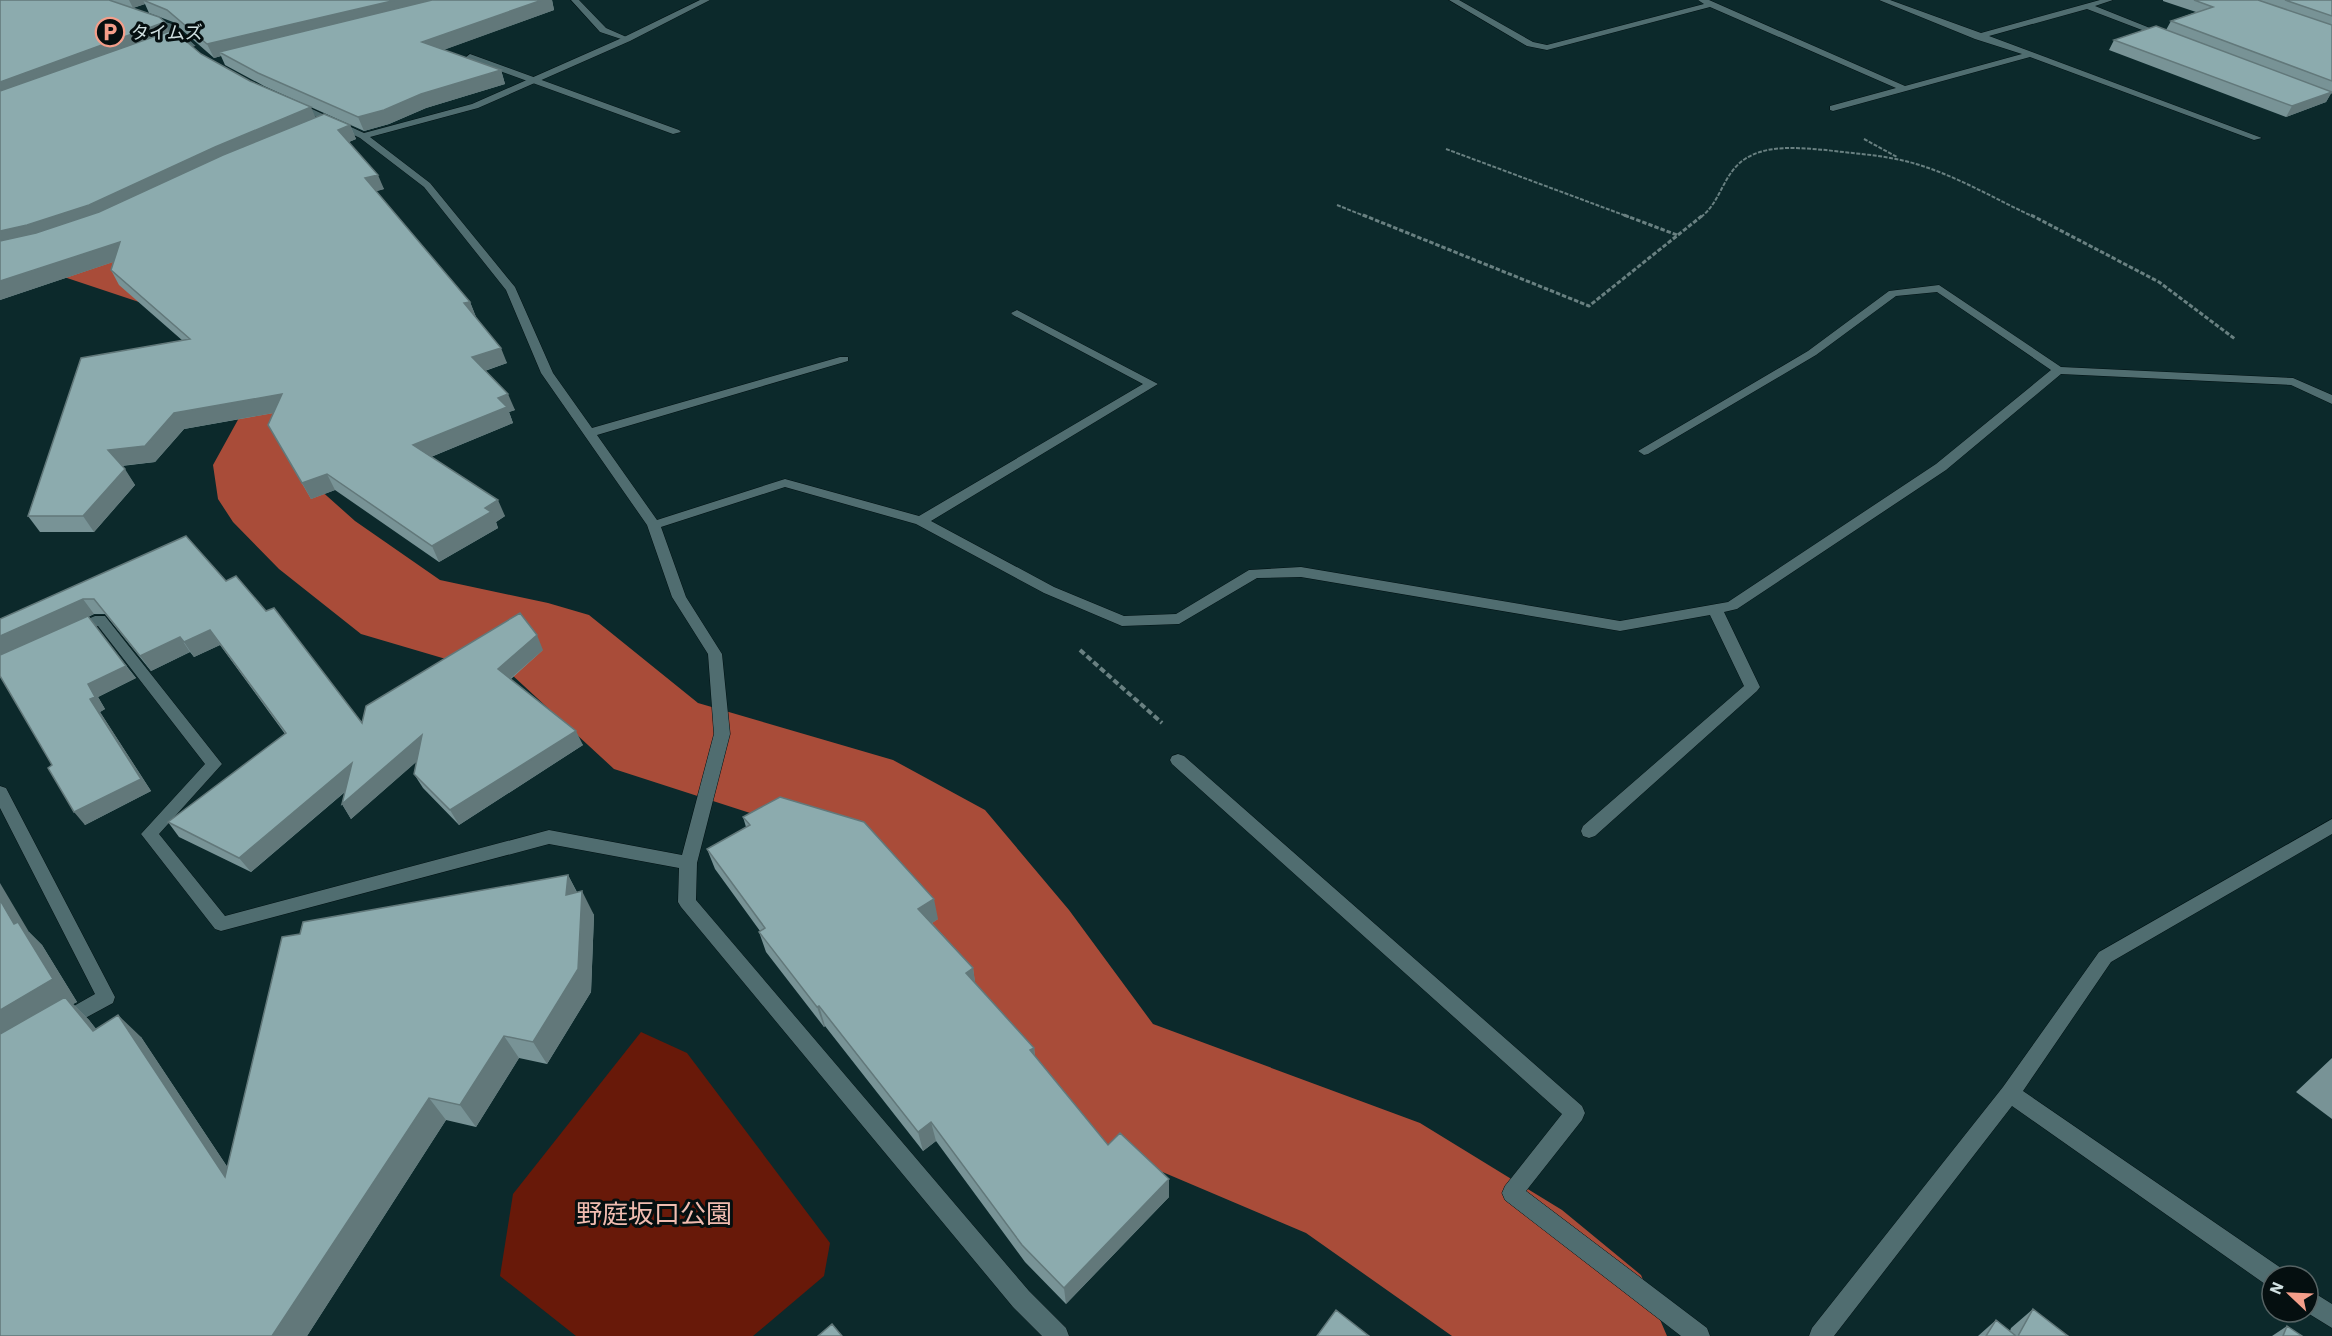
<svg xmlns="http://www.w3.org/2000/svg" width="2332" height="1336" viewBox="0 0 2332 1336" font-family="'IBM Plex Sans','Noto Sans JP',sans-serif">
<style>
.green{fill:#681909}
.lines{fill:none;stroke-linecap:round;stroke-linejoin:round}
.river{fill:#a94c39;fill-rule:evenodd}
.service-casing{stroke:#001113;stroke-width:1}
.minor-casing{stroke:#001113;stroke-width:1}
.path-far2{stroke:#698081;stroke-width:2;stroke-dasharray:4 1.5;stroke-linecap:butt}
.path-far1{stroke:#698081;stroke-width:3;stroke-dasharray:4.5 2;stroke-linecap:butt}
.path{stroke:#698081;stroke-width:4;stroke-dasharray:6 3;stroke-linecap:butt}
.service{fill:#506d70;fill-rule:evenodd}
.minor{fill:#506d70;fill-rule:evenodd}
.wall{fill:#789396}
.shaded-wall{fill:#62787a}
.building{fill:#8cabae;stroke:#62787a;stroke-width:1.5}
.labels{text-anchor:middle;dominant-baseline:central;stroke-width:6;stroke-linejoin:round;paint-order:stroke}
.far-poi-label{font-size:18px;fill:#d0e0e1;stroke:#050f10;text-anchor:start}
.near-park-label{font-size:26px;fill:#f0bcb0;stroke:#050f10}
</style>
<rect width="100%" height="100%" fill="#0c292b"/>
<path class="green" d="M641 1032 687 1053 830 1243 824 1276 753 1336H576L500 1276 513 1194Z"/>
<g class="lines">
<path class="river" d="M0 174 58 190 113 240 196 265 253 279 311 308 344 359 341 407 313 465 318 488 355 521 440 580 548 603 589 615 698 703 893 760 985 810 1069 910 1153 1024 1420 1123 1562 1210 1641 1275 1667 1336H1452L1306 1233 1047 1123 969 994 891 884 803 830 614 769 511 674 456 662 361 634 279 569 233 522 218 499 213 465 245 407 252 359 244 343 194 316 145 304 55 274 0 223Z"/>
<g class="service-casing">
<path id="service" d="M571 0H579L606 28 631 39 627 41 600 32Z
M470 54 679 130 681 132 673 134 467 59 466 57Z"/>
</g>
<g class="minor-casing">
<path id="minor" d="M700 0H710L630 41 478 108 370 137 430 183 515 287 553 373 592 428 840 357H848V361L597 435 657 520 785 479 919 516 1143 384 1013 315 1011 313 1017 310 1158 384 931 521 1054 587 1124 616 1176 614 1249 570 1301 567 1620 621 1728 602 1936 464 2051 370 1937 292 1896 296 1816 355 1648 454 1644 455 1638 451 1808 351 1889 291 1939 285 2061 367 2293 378 2332 395V404L2291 385 2061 374 1946 470 1737 609 1724 612 1760 687 1757 691 1595 836 1589 838 1583 836 1581 831 1583 826 1744 686 1710 615 1620 631 1301 577 1257 578 1179 624 1122 626 1044 593 916 524 785 487 661 527 686 597 722 654 730 734 697 863 696 900 1029 1291 1066 1328 1069 1336H1042L1013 1307 681 907 678 902 679 868 549 844 221 931 215 929 141 834 205 764 98 626 76 635 69 630 71 626 95 616H105L222 764 159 834 225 916 549 830 682 855 714 734 708 654 672 597 647 525 541 373 506 290 424 187 360 138 292 105 299 103 364 133 472 104 624 37Z
M1449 0H1459L1533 42 1547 45 1704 4 1698 0H1709L1905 86 2022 54 1975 39 1879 0H1890L1981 33 2100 0H2113L2095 6 2170 36 2163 38 2087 9 1989 36 2262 138 2254 140 2030 57 1833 111 1830 110V106L1896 88 1710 7 1547 50 1527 46Z
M144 15 172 24 196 46 189 48 166 28 144 19Z
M1178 754 1184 756 1582 1106 1585 1113 1582 1120 1526 1191 1707 1328 1710 1336H1681L1505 1200 1502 1193 1505 1186 1562 1114 1172 764 1170 760 1172 756Z
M0 786 6 788 115 997 113 1003 65 1029 58 1027 56 1021 58 1015 95 994 0 808Z
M2332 819V834L2111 962 2023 1091 2281 1268 2284 1276H2272V1286L2265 1284 2012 1106 1834 1336H1809L1812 1328 2003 1087 2099 952Z
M2308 1289 2332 1304V1328L2306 1312Z"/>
</g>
<path class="path-far2" d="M1864 139 1897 157
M1446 149 1629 217
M1337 205 1367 217
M1701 217C1721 202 1723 173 1745 159 1768 144 1799 148 1826 150 1856 154 1887 155 1916 164 1957 176 1995 199 2034 217"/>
<path class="path-far1" d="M1363 215 1589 306 1703 215
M1624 215 1677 235
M2031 215 2159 282 2235 339"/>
<path class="path" d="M1080 650 1162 723"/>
<use href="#service" class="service"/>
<use href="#minor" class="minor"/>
</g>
<path class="wall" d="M0 0H552L554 10 443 50 501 70 505 84 426 108 389 124 364 131 264 86 225 65 221 56 214 58 173 22 149 13 145 4 133 8 169 31 201 54 316 117 350 125 356 139 349 142 384 189 376 191 470 302 476 317 507 363 485 371 515 410 509 412 513 423 431 457 505 516 496 522 498 528 439 562 335 490 311 499 268 425 274 413 184 429 155 462 122 466 135 485 94 532H40L28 516 183 341 119 285 111 270 113 262 0 300Z
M2163 0H2332V94L2331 93 2326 102 2286 117 2109 50 2114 40 2166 30 2171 21 2196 12 2163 1Z
M186 536 226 581 362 723 543 650 511 679 583 745 459 825 423 788 414 774 417 761 351 819 342 804 345 792 251 872 179 837 168 822 285 734 220 645 194 657 190 652 151 671 105 614H94L88 617 136 678 98 697 105 709 100 712 151 791 85 825 52 765 0 619Z
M743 817 938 919 932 923 973 968 975 983 1034 1048 1035 1056 1108 1145 1169 1179V1197L1066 1304 1025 1262 936 1141 923 1151 825 1026 824 1027 766 952 759 932 760 931 715 869 707 849 746 827Z
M568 875 577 892 594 915 591 992 547 1064 519 1058 476 1127 446 1120 307 1336H0L29 932 42 945 77 1002 73 1004 89 1020 96 1029 141 1037 228 1168 300 934Z
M2332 1058V1119L2296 1092Z
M2033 1309 2068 1336H1978L1996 1320 2010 1331 2011 1328Z
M2287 1326 2302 1336H2272Z"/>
<path class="shaded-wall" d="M129 0H160H143L145 4 133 8Z
M396 0H453L219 52 221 56 214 58 207 44Z
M542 0H552L554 10 427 56 422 42Z
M165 22 171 35 0 98V82Z
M501 70 505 84 426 108 389 124 364 131 358 117 421 94Z
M2332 92 2326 102 2286 117 2292 106Z
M311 107 317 121 98 219 0 248V231L215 147Z
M350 125 356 139 344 144 338 130Z
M378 175 384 189 371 193 365 178Z
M120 242 128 257 0 300V281Z
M470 302 476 317 464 303Z
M501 348 507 363 478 373 472 357Z
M282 394 290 410 184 429 155 462 118 466 108 450 174 413Z
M508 394 515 410 509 412 513 423 421 461 413 445 498 398Z
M125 469 135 485 94 532 83 516Z
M327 474 335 490 311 499 302 483Z
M498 500 505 516 496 522 498 528 439 562 432 546 485 508Z
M83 599 94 614 0 657V636Z
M210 630 220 645 194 657 184 642Z
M537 635 543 650 505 683 498 669Z
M180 637 190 652 151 671 140 656Z
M126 666 136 678 98 697 105 709 100 712 151 791 85 825 74 812 90 699 88 684Z
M576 731 583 745 459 825 450 810Z
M422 735 430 750 351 819 342 804Z
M352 763 361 778 251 872 239 858Z
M568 875 580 899 566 895Z
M0 883 29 932 42 945 77 1002 73 1004 89 1020 116 1054 0 1047V1010L14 924 0 900Z
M582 891 594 915 591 992 547 1064 533 1042Z
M934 899 938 919 923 929 918 909Z
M973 968 976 988 966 973Z
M819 1006 825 1026 824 1027 817 1007Z
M118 1015 141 1037 248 1198 225 1177Z
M504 1036 519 1058 476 1127 460 1105Z
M1034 1048 1036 1067 1030 1050Z
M429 1098 446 1120 307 1336H272Z
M931 1122 936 1141 923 1151 918 1132Z
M1169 1179V1197L1066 1304 1064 1288Z"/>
<path class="building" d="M0 0H109L159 17 165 22 0 82Z
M143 0H396L207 44 167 10Z
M432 0H542L422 42 501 70 421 94 384 110 358 117 258 73 219 52Z
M2194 0H2258L2332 25V81L2171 21 2213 7Z
M2285 0H2332V16Z
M2156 26 2332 92 2292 106 2114 40Z
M173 30 201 54 250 81 311 107 215 147 89 205 27 225 0 231V91Z
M324 114 350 125 338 130 378 175 365 178 470 302 464 303 501 348 472 357 508 394 498 398 507 407 413 445 498 500 485 508 491 512 432 546 327 474 302 483 268 425 282 394 174 413 145 446 108 450 125 469 83 516H28L81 358 190 339 111 270 120 242 0 281V241L36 233 99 212 223 155Z
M186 536 226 581 236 576 266 611 274 608 362 723 366 706 520 613 537 635 498 669 576 731 450 810 414 774 422 735 342 804 352 763 239 858 168 822 286 733 210 630 184 642 180 637 140 656 94 599H83L0 636V619Z
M88 616 126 666 88 684 95 697 90 699 141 779 74 812 48 768 52 765 0 676V655Z
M780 797 864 822 934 899 918 909 973 968 966 973 1034 1048 1030 1050 1108 1145 1120 1133 1169 1179 1064 1288 1022 1245 931 1122 918 1132 819 1006 817 1007 759 932 765 928 707 849 750 825 743 817Z
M568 875 566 895 582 891 578 969 533 1042 504 1036 460 1105 429 1098 272 1336H0V1034L65 997 93 1031 118 1015 225 1177 282 937 300 934 303 922Z
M0 900 14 924 18 922 53 979 0 1010Z
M2033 1309 2068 1336H2018Z
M1336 1310 1369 1336H1317Z
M1996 1320 2016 1336H1986Z
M832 1324 842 1336H818Z
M2287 1326 2302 1336H2283Z"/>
<defs>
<g id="parking-ring" transform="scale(1.5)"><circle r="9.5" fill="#050f10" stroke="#f49e8a" stroke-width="1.5"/><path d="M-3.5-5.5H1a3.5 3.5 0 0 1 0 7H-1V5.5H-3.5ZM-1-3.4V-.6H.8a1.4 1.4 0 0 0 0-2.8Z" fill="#f49e8a"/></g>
</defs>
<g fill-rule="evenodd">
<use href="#parking-ring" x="110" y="32"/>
</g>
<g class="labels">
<g class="far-poi-label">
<text x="131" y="32">タイムズ</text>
</g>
<g class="near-park-label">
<text x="654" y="1213">野庭坂口公園</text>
</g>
</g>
<g transform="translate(2290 1294) rotate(293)"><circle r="28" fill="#050f10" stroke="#566364" stroke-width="1.5"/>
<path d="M0-4.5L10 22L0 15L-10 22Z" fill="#f49e8a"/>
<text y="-9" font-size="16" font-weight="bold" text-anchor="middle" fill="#d0e0e1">N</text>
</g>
</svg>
